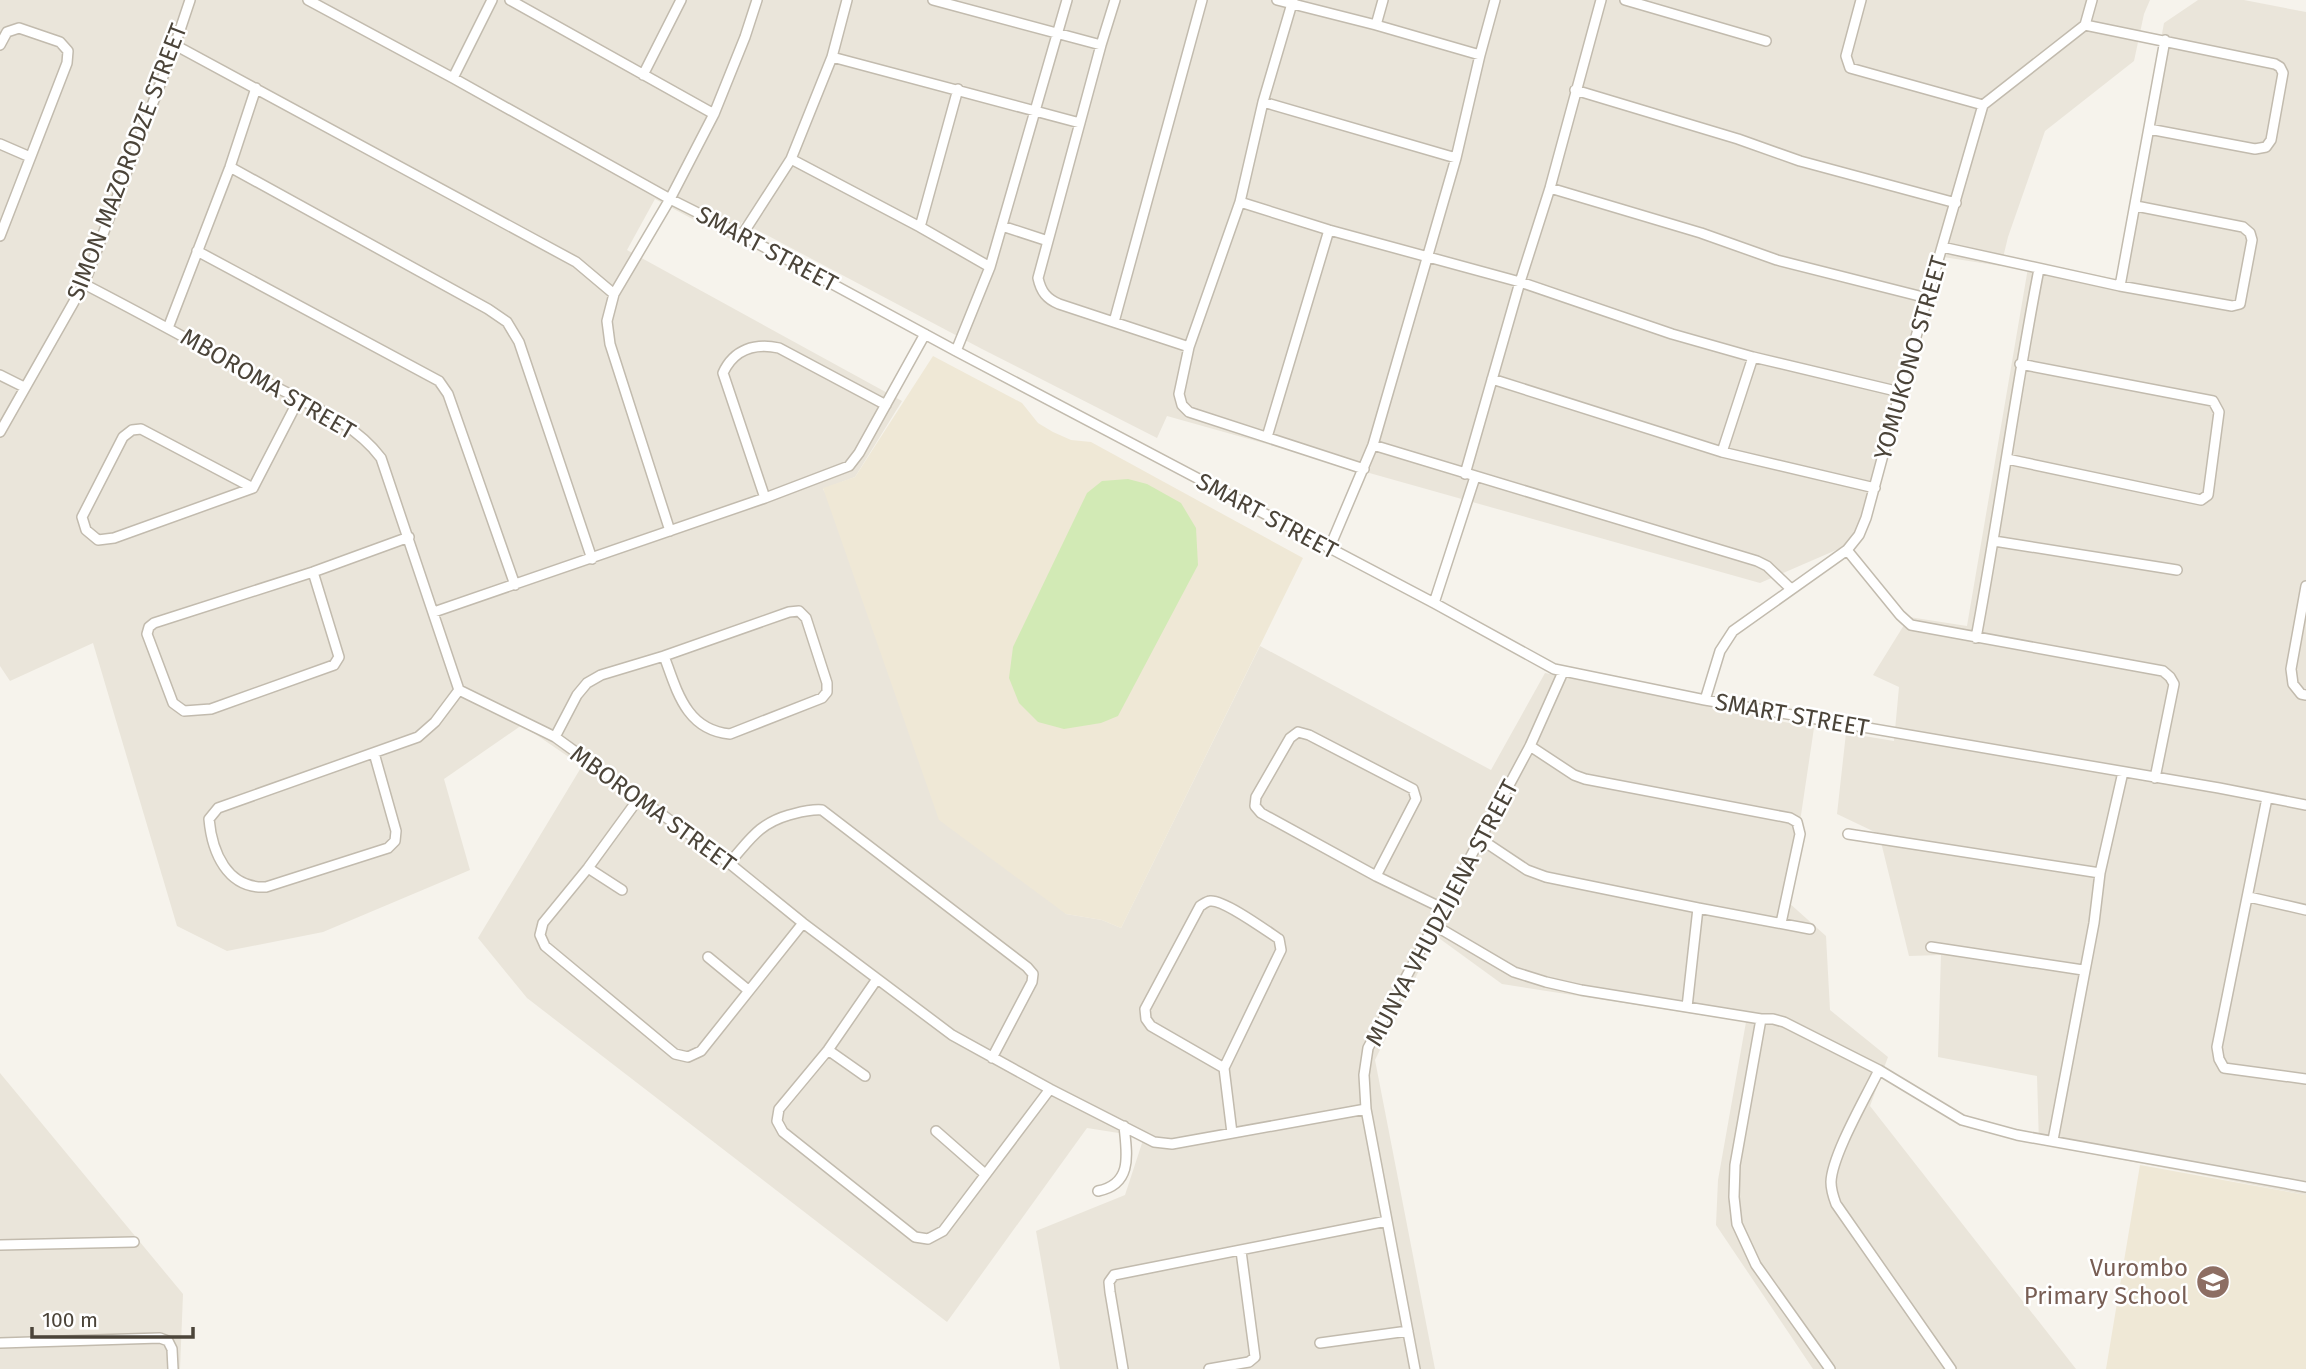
<svg xmlns="http://www.w3.org/2000/svg" width="2306" height="1369" viewBox="0 0 2306 1369" font-family="'Fira Sans',sans-serif">
<style>
.residential{fill:#eae5da}
.education{fill:#efe8d6}
.grass{fill:#d2eab5}
.lines{fill:none;stroke-linecap:round;stroke-linejoin:round}
.minor-casing{stroke:#c2bbae;stroke-width:12}
.minor{stroke:#fff;stroke-width:9}
.labels{text-anchor:middle;dominant-baseline:central;stroke-width:5;stroke-linejoin:round;paint-order:stroke}
.street-label{font-size:24px;fill:#4b4439;stroke:#fff}
.education-label{font-size:24px;fill:#785e54;stroke:#fff;text-anchor:end}
</style>
<rect width="100%" height="100%" fill="#f6f3ec"/>
<path class="residential" d="M0 0H2150L2144 14 2134 61 2045 131 2008 237 2001 266 1943 257 1857 541 1760 583 1167 416 1157 438 982 349 742 222 732 240 655 199 627 250 902 401 855 477 823 489 1066 914 1102 920 1121 928 1260 646 1491 770 1545 673 1814 728 1788 902 1826 936 1830 1010 1888 1057 1870 1106 2076 1369H1813L1716 1225 1718 1180 1746 1022 1502 984 1436 936 1375 1060 1435 1369H1060L1036 1231 1125 1195 1144 1137 1087 1128 947 1322 527 998 478 938 582 766 522 725 444 779 470 870 323 932 227 951 177 926 93 643 10 681 0 666Z
M2198 0H2244L2306 12V1195L2039 1144 2037 1076 1938 1057 1941 955 1909 956 1879 834 1837 814 1846 733 1894 741 1899 687 1873 675 1909 617 1967 626 2029 262 2117 279 2164 23Z
M0 1073 183 1294 180 1369H0Z"/>
<path class="education" d="M933 356 1022 403 1038 423 1053 432 1071 440 1091 442 1303 558 1121 928 1102 920 1066 914 939 820 823 488 855 477Z
M2140 1165 2306 1195V1369H2106Z"/>
<path class="grass" d="M1128 479 1147 484 1181 503 1196 528 1198 565 1118 716 1101 723 1064 729 1038 722 1019 703 1009 678 1013 647 1087 493 1102 481Z"/>
<g class="lines">
<g class="minor-casing">
<path id="minor" d="M308 0 453 78 670 199 742 235 956 351 1434 603 1554 669 1705 700 2219 788 2306 805
M510 0 714 114
M933 0 1101 45
M1115 0 1101 45 1038 278C1041 292 1047 299 1059 304L1189 347
M1277 0 1376 25 1480 55
M1293 0 1263 102 1240 202 1189 347 1179 394 1182 405 1189 412 1364 469
M1625 0 1766 41
M1861 0 1846 56 1850 68 1983 105
M1376 25 1383 0
M2085 25 2275 64 2280 67 2283 73 2271 140 2266 147 2255 149 2149 129
M0 45 7 32 19 28 60 42 68 51 67 63 0 236
M175 45 576 262 614 294
M832 57 1080 123
M643 75 681 0
M453 78 492 0
M1575 90 1738 139 1800 161 1956 203
M1263 102 1456 158
M0 144 30 157
M791 159 920 227 990 267
M230 167 488 309 507 322 519 342 592 559
M1550 188 1701 233 1777 260 1927 298
M1240 202 1329 230 1520 282 1672 334 1753 357
M1002 226 1048 241
M920 227 958 89
M742 235 791 159 832 57 847 0
M1942 247 2120 286 2232 306 2240 304 2252 240 2250 233 2243 227 2136 206
M197 251 439 381 448 394 515 585
M84 284C146 316 208 350 270 384 308 404 355 423 381 458L459 690 555 737 729 863 803 923 952 1035 1050 1089 1154 1142 1172 1144 1366 1109
M2120 286 2165 40
M1114 322 1202 0
M168 328 230 167 256 88
M956 351 990 267 1067 0
M0 375 24 387
M1492 379 1722 452
M0 432 84 284 175 45 190 0
M1267 437 1329 230
M1373 445 1757 561 1767 566 1790 588
M2007 459 2201 500 2208 495 2219 412 2213 401 2020 364
M1465 474 1520 282 1550 188 1601 0
M253 488 114 538 98 540 86 530 82 517 123 437 132 430 141 429 253 488 299 399
M1875 488 1722 452 1753 357 1900 392
M765 498 723 373C734 349 755 343 779 348L886 405
M670 531 610 344 607 321 614 294 670 199 714 114 745 37 757 0
M1994 541 2177 570
M1329 549 1373 445 1456 158 1480 55 1495 0
M1847 550 1900 615 1911 625 2163 671 2170 677 2174 684 2155 778
M313 572 339 657 334 665 211 709 184 711 173 703 147 634 149 627 154 623 313 572 409 537
M2306 586 2291 669 2293 684 2301 694 2306 695
M1434 603 1475 477
M434 612 765 498 849 466 859 453 925 334
M1976 638C1999 515 2015 392 2039 269
M1705 700 1720 651 1733 631 1847 550 1859 535 1866 518 1900 392 1983 105 2085 25 2092 0
M555 737 577 695 587 683 601 675 664 656 789 612 799 611 806 618 827 683V692L822 698 730 734C686 730 677 691 664 656
M1530 746 1574 775 1585 779 1790 818 1797 822 1800 834 1781 923
M374 753 396 831 395 841 388 848 266 887C227 889 212 852 209 819L218 808 418 737 435 722 459 690
M639 798 588 868 543 923 540 935 545 946 675 1054 688 1057 701 1051 803 923
M2267 798 2217 1047 2219 1059 2224 1068 2306 1079
M1848 834 2100 873
M1479 838 1527 870 1546 877 1698 908 1687 1007
M729 863C750 840 758 824 789 815 801 812 810 809 822 810L1027 967 1033 974 1032 982 992 1058
M588 868 622 890
M1376 876 1416 799 1413 789 1309 735 1298 732 1290 738 1256 797 1255 806 1261 813 1376 876 1442 908
M2249 897 2306 910
M1698 908 1810 929
M1434 925 1514 972 1546 982 1581 990 1761 1019H1773L1784 1022 1879 1070 1962 1120 2017 1135 2306 1187
M1931 947 2083 970
M708 957 748 990
M877 979 828 1050 779 1109 777 1121 783 1132 915 1237 928 1239 943 1231 1050 1089
M1761 1019 1735 1165 1734 1197 1737 1224 1756 1265 1830 1369
M828 1050 865 1076
M1224 1068 1151 1026 1146 1019 1145 1009 1200 906C1202 905 1207 901 1210 901 1223 899 1267 931 1279 939L1281 950 1224 1068 1232 1133
M1879 1070C1866 1097 1832 1155 1831 1182 1831 1190 1833 1196 1836 1204L1951 1369
M936 1131 985 1174
M2053 1140 2094 923 2100 873 2123 772
M1098 1191C1133 1184 1127 1154 1124 1126
M0 1245 134 1242
M0 1343 160 1338 168 1341 172 1349 173 1369
M1320 1343 1408 1331
M1123 1369 1110 1292 1109 1282 1114 1275 1387 1221
M1209 1369 1249 1362 1255 1357 1241 1251
M1415 1369 1366 1109 1364 1075 1368 1048 1530 746 1563 672"/>
</g>
<use href="#minor" class="minor"/>
</g>
<defs>
<g id="school-disc" transform="scale(1.75)"><circle r="9.5" fill="#8d6e63" stroke="#fff"/><path d="M0-5L7-2L0 1L-7-2ZM-4 1L0 2.5L4 1V4Q0 6-4 4Z" fill="#fff"/></g>
</defs>
<g fill-rule="evenodd">
<use href="#school-disc" x="2213" y="1282"/>
</g>
<g class="labels">
<g class="street-label">
<text transform="translate(127 162) rotate(-69)">SIMON MAZORODZE STREET</text>
<text transform="translate(767 249) rotate(28)">SMART STREET</text>
<text transform="translate(1911 358) rotate(-74)">YOMUKONO STREET</text>
<text transform="translate(268 384) rotate(30)">MBOROMA STREET</text>
<text transform="translate(1267 516) rotate(28)">SMART STREET</text>
<text transform="translate(1792 715) rotate(10)">SMART STREET</text>
<text transform="translate(653 809) rotate(36)">MBOROMA STREET</text>
<text transform="translate(1442 913) rotate(-62)">MUNYA VHUDZIJENA STREET</text>
</g>
<g class="education-label">
<text x="2188" y="1268">Vurombo<tspan x="2188" dy="28">Primary School</tspan></text>
</g>
</g>
<path d="M32 1327v10h161v-10" fill="none" stroke="#4b4439" stroke-width="3.5"/>
<text x="42" y="1327" font-size="21" fill="#4b4439" stroke="#ffffff" stroke-width="5" paint-order="stroke">100 m</text>
</svg>
